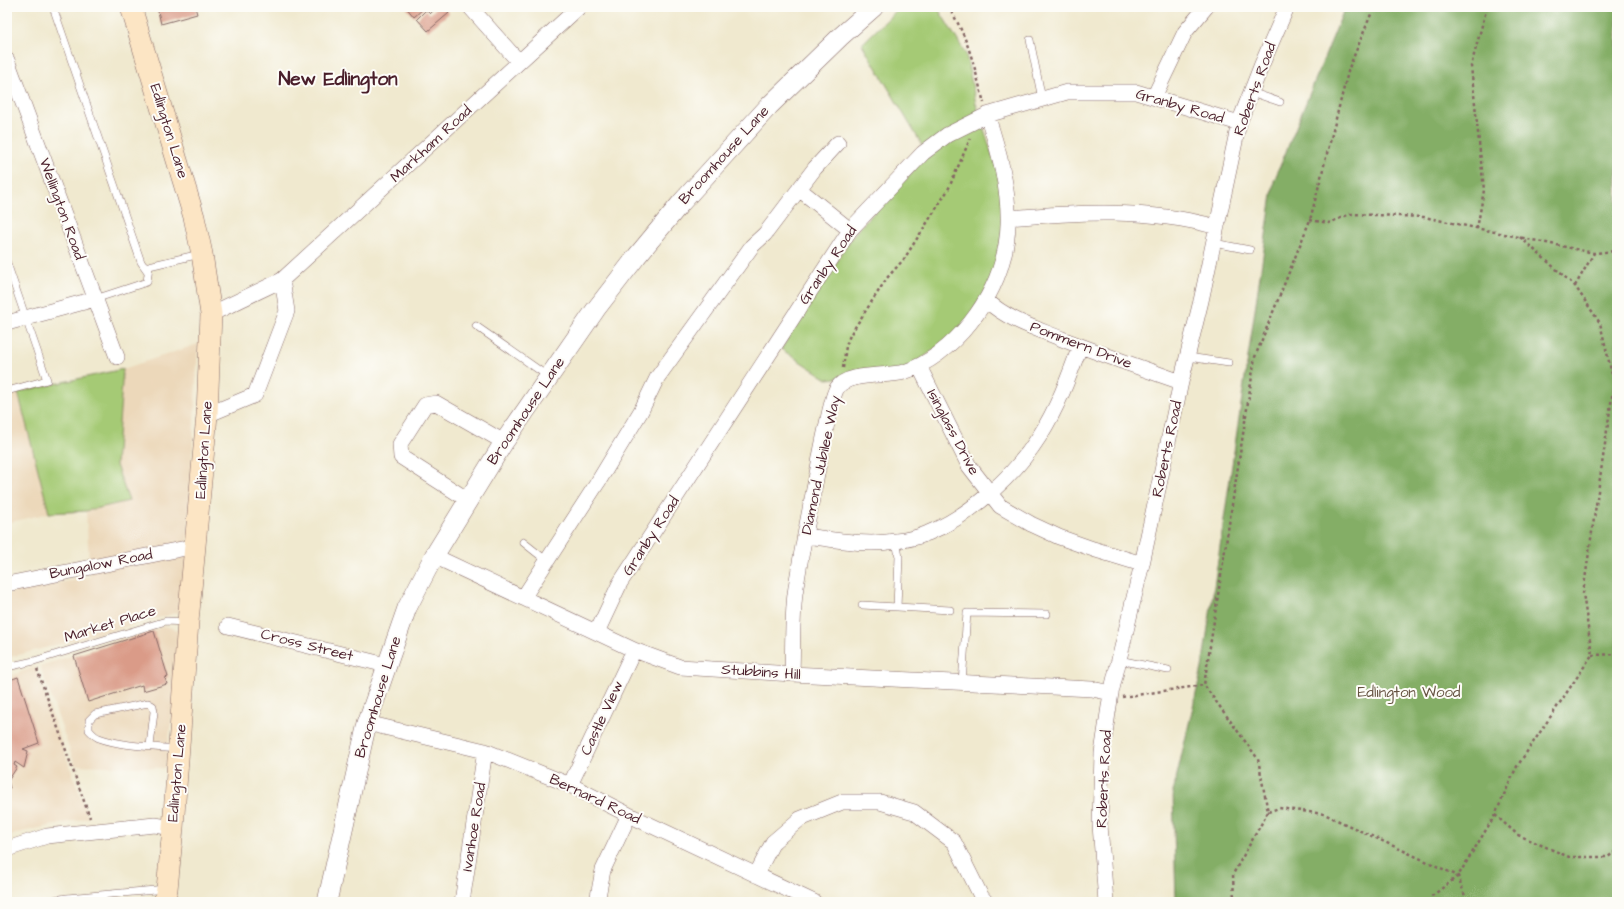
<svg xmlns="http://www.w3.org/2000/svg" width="1624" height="909" viewBox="0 0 1624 909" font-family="'Architects Daughter',sans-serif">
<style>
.built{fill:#ecd8ba}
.green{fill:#a5ca74;stroke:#787450}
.forest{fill:#84ae66;stroke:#676648}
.building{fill:#da9b88}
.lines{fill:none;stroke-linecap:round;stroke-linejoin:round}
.service-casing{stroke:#846664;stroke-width:8}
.minor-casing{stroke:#846664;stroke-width:16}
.tertiary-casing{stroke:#846664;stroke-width:20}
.secondary-casing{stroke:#846664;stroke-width:22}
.path{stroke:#846664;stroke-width:2.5;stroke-dasharray:3 3;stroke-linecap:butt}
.service{stroke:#fff;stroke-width:7}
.minor{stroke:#fff;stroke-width:15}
.tertiary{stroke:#fff;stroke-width:19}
.secondary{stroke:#fce5c4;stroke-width:21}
.labels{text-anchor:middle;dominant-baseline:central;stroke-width:4;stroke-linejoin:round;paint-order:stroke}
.street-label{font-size:15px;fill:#4a1f2b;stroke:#fdfcf7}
.park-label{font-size:15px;fill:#655241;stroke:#fdfcf7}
.district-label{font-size:19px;font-weight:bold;fill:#4a1f2b;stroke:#fdfcf7}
</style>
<rect width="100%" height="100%" fill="#fdfcf7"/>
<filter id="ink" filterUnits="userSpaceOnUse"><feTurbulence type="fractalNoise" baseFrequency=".025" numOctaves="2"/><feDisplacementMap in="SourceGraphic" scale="8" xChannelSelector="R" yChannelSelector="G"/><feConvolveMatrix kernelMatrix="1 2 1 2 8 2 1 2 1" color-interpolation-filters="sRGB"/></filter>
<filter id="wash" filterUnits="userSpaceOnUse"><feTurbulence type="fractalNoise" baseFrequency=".012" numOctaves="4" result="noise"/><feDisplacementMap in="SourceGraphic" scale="16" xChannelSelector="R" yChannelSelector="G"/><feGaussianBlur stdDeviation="0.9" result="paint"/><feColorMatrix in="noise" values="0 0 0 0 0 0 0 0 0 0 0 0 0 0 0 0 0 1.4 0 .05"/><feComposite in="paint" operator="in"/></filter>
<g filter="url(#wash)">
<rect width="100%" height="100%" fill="#f0e9cf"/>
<path class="built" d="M198 344 184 611 7 658V594L24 589 90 577 86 511 129 501 116 465 123 369Z
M18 392 49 513 7 523V395Z
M166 626 183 632 165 768 75 765 40 666Z
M35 667 88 818 25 831 7 837V677Z"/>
<path class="green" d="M900 7H937L966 54 976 104 997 170 1005 218 995 273 964 328 903 372 827 379 781 349 854 234 928 155 862 44Z
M123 369 116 465 129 501 86 511 49 513 18 392Z"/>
<path class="forest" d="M1345 7H1617V902H1176L1173 792 1202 668 1274 181Z"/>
<g id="blocks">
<path class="building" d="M157 7H195L197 14 161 24Z
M406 7H423L424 8 414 17Z
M437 7H443L449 13 428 31 417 19 426 10 430 14Z
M154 631 168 677 165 678 167 684 143 691 142 685 88 702 74 656Z
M18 677 39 743 23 749 28 751 24 768 15 762 14 765 17 767 8 781 10 788 7 789V681Z"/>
</g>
</g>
<g filter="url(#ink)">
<use href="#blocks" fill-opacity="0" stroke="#846664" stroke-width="1"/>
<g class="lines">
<g class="service-casing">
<path id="service" d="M53 7 141 262 148 272
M1030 40 1042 99
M1251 92 1280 102
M1214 243 1250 250
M7 263 47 380 7 391
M95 299 147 282 149 266 200 254
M476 326 549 377
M1188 357 1229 363
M896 541 899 557 897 607
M523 542 547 561
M862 605 950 610
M1119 660 1168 670
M7 667 34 661 166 621 186 622
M962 683 967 613 1047 614
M150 746 154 712 153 706 148 703 95 714 89 720V730C92 733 95 737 99 738 120 746 154 747 178 749
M41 902 67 898 166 889"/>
</g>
<g class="minor-casing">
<path id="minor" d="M470 7 519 62
M7 60 117 357
M1154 97 1185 32 1206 7
M799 189 850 230
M1009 218C1079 212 1148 208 1217 227
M986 300C1008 320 1035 328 1062 339 1101 354 1141 368 1181 382
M211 314 282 280 579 7
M7 323 95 299
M919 366 969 466 1000 506 1031 524 1059 537 1093 549 1142 564
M207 415 255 395 287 311 282 280
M468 500 401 457 400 444 425 405 436 403 504 442
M806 536C836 540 866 546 896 541 906 540 919 537 928 533 970 516 1015 475 1039 437 1057 409 1069 377 1080 346
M434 556 634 650 680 667 792 674 1092 689 1111 693
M7 584 196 546
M523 598 598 482 641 411 657 378 752 246 765 234 815 168 838 143
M228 626 386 665
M597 632 620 583 850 230 923 153 947 135 987 115 1067 92H1136L1239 123
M792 674C793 648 792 620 795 594 801 550 811 506 819 463 822 445 826 428 830 410 832 403 833 395 837 388 847 372 887 377 904 372 931 363 952 345 970 323 1023 256 1013 191 987 115
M367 723 485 751 570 785 629 815 814 902
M570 785 634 650
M7 849 47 836 155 825 173 828
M756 875 773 842 800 819 842 802H880L914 812 954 842 981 896 986 902
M462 902 485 751
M597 902 603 870 629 815
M1106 902 1100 825 1102 753 1111 693 1142 564 1181 382 1201 301 1239 123 1262 64 1287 7"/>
</g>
<g class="tertiary-casing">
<path id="tertiary" d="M327 902 367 723 407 608 434 556 504 442 596 309 637 256 681 203 769 106 840 37 874 7"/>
</g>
<g class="secondary-casing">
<path id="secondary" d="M131 7 194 217 202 254 211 314 207 415 188 622 173 828 167 889 164 902"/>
</g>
<path class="path" d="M948 7C968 35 975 70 984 103
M1310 220 1329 223 1350 214 1424 217 1594 253 1617 251
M1477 229 1484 190 1471 66 1487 7
M1575 286 1594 253
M843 368 846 346 850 335 887 278 904 259 948 190 970 139
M1592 655 1617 654
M37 669 90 818
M1122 697 1204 685
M1268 812 1279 808 1324 814 1458 876 1467 902
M1495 815 1518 835 1569 857H1608L1617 850
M1234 902 1233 874 1268 812 1258 759 1204 685 1255 357 1310 220 1349 68 1374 7
M1434 902 1432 896 1458 876 1495 815 1516 768 1592 655 1583 593 1614 383 1600 323 1575 286 1520 237"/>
<use href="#service" class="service"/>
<use href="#minor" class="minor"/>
<use href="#tertiary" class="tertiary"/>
<use href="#secondary" class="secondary"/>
</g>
</g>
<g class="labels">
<g class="street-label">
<text transform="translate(1255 89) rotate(-70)">Roberts Road</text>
<text transform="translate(1180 106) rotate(16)">Granby Road</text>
<text transform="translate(169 131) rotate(73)">Edlington Lane</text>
<text transform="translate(431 144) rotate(-43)">Markham Road</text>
<text transform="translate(724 155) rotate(-48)">Broomhouse Lane</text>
<text transform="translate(62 209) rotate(70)">Wellington Road</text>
<text transform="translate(828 265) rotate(-56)">Granby Road</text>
<text transform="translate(1081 345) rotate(21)">Pommern Drive</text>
<text transform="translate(526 411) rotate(-56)">Broomhouse Lane</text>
<text transform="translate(953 432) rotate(62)">Isinglass Drive</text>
<text transform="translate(1167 449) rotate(-78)">Roberts Road</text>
<text transform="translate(204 450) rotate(-86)">Edlington Lane</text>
<text transform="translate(821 465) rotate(-78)">Diamond Jubilee Way</text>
<text transform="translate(651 536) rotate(-57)">Granby Road</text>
<text transform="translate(101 564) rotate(-11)">Bungalow Road</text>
<text transform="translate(110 624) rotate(-17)">Market Place</text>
<text transform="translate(307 645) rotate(14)">Cross Street</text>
<text transform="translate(761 672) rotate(4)">Stubbins Hill</text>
<text transform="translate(378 697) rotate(-73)">Broomhouse Lane</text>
<text transform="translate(602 718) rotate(-65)">Castle View</text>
<text transform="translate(177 773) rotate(-85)">Edlington Lane</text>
<text transform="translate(1104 779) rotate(-87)">Roberts Road</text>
<text transform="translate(595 799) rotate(25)">Bernard Road</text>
<text transform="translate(474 827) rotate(-81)">Ivanhoe Road</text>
</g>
<g class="park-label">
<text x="1409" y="692">Edlington Wood</text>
</g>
<g class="district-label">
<text x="338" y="79">New Edlington</text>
</g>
</g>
<rect width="1624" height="909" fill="none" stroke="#fdfcf7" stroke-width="24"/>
</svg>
